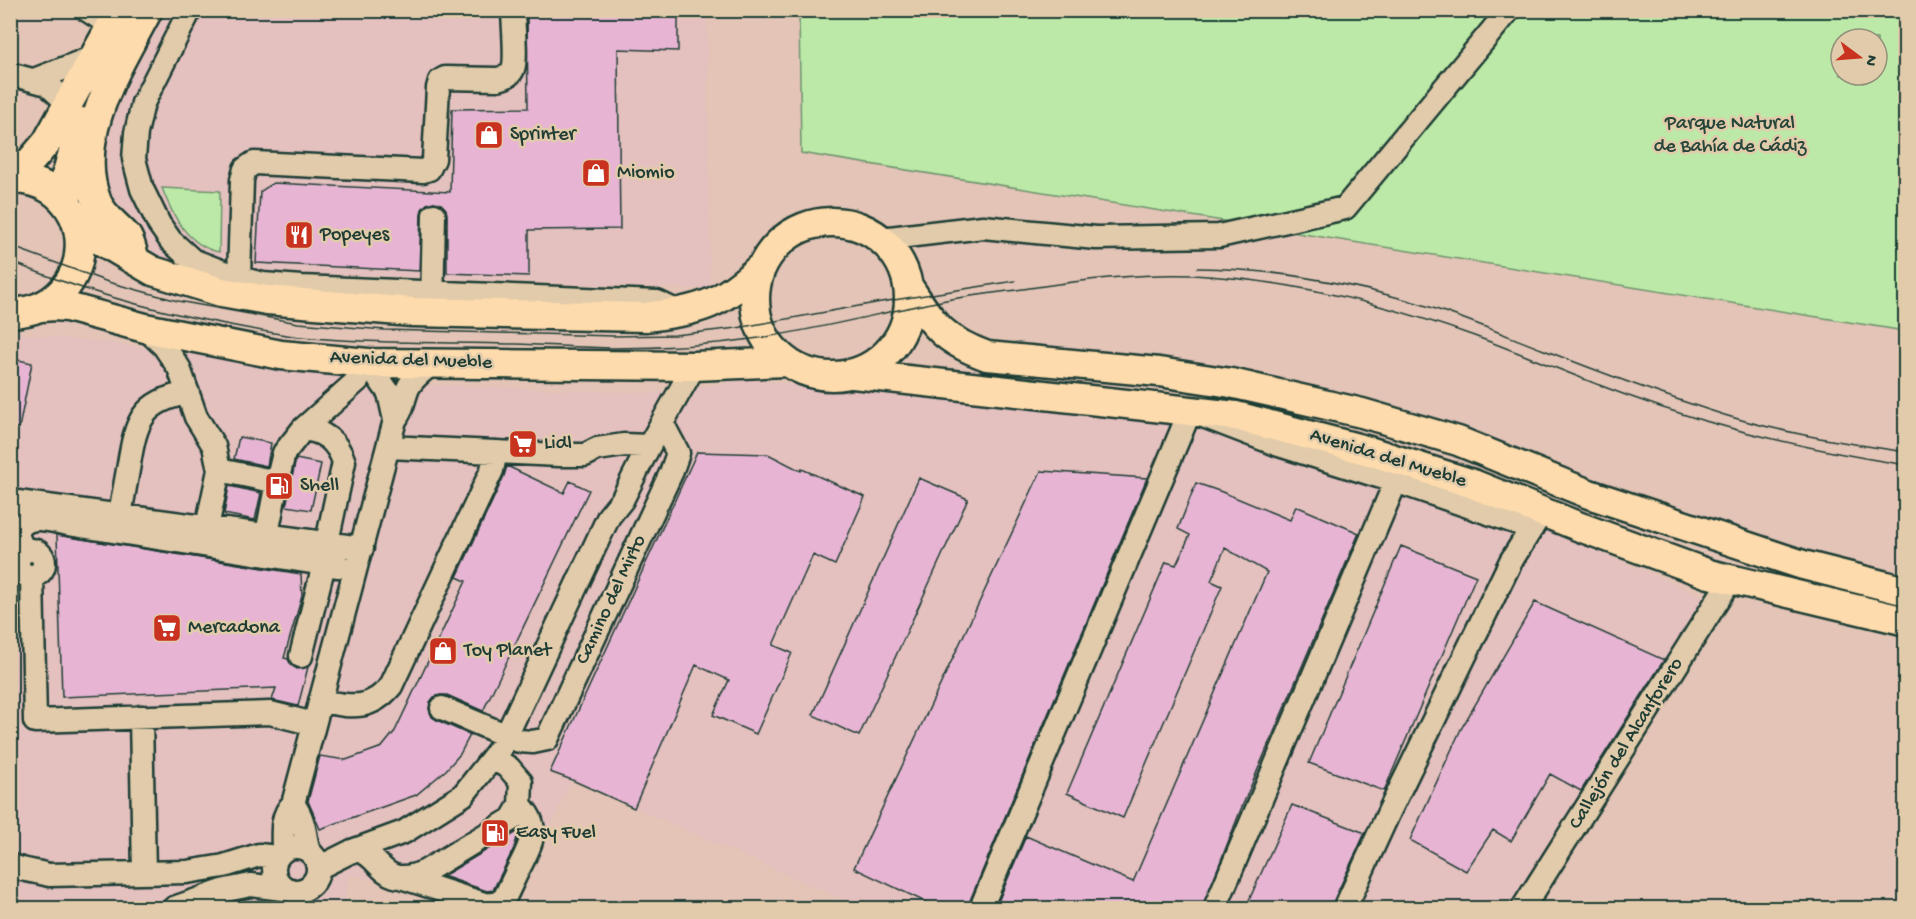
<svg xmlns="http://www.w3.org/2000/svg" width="1916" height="919" viewBox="0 0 1916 919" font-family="'Gochi Hand',sans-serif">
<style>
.built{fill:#e4c0bf}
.green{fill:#bce9a7;stroke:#6e936e;stroke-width:1.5;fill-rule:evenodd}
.building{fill:#e7b5d3;stroke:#1f3d34;stroke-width:1.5}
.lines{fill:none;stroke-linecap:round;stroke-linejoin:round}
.minor-casing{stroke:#1f3d34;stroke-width:27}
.major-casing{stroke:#1f3d34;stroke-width:33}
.minor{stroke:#e1cbaa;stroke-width:22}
.major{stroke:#fedbac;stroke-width:28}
.tram{stroke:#1f3d34;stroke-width:1.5}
.labels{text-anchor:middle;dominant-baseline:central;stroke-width:5;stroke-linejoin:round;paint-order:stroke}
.park-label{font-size:20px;fill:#27463a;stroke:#e1cbaa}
.poi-label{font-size:20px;fill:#1f3d34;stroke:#e1cbaa;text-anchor:start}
.street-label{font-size:20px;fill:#1f3d34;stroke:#e1cbaa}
</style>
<rect width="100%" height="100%" fill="#e3c4b6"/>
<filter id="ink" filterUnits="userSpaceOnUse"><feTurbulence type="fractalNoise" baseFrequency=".0167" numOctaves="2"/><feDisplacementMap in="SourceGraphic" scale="12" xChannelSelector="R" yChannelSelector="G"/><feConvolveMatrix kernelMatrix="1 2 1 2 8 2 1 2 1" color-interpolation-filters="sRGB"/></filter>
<g filter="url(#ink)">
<path class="built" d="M158 11H707L710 289 182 268 156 254 124 225 100 177 108 106Z
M10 332 125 345 426 385 651 393 750 380 1198 427 1545 528 1708 599 1512 908H862L572 780 512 908H478L349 874 343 908H13L10 885Z"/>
<path class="green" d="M799 11H1905V331L801 153ZM1841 39H1877V75H1841Z
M162 188 220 191 219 252C188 246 172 215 162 188Z"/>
<path class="building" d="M527 10H678V51L618 49 620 229 529 230V276L447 273V215L446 209 441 204 434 202 427 204 422 209 421 214 419 271 256 263 260 192 273 183 450 192 452 109 528 108Z
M10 358 32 363 19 428 10 427Z
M239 437 271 443 267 466 234 459Z
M697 452 768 454 801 471 802 469 865 497 835 565 813 555 773 645 792 653 756 734 713 715 729 680 696 665 634 808 572 780 550 772Z
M296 459 321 464 311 510 286 506Z
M507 466 564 493 570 481 589 490 483 711 447 695H440L434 697 430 702 429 709 432 717 437 720 470 735 460 754 446 770 416 795 320 829 308 801 320 756 346 760 382 747 395 731 466 581 457 577 504 476Z
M1041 471 1147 478 969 903 968 909H940L854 868Z
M919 478 968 499 859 736 813 715Z
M1196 483 1222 492 1290 520 1296 506 1359 533 1241 809 1202 909H995L1026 836 1133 882 1267 572 1225 548 1211 581 1222 586 1123 818 1067 793 1166 562 1176 565 1190 535 1178 529Z
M229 486 261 493 255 520 224 514Z
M57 535 301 574 302 596 284 658 288 659 291 665 297 669 308 667 298 706 272 700 276 688 62 697Z
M1401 546 1476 576 1384 791 1309 763Z
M1535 602 1664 660 1581 791 1550 774 1511 841 1493 830 1466 871 1410 840 1461 729Z
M1292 805 1365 833 1333 902 1332 909H1245Z
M519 831 514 848 493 890 487 891 443 876Z"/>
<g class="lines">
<g class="minor-casing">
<path id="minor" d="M87 10 112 26
M190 10 143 103 136 133 134 159 142 189 159 224 171 241 192 260 239 278 263 284 301 287 657 302 678 312
M10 74 47 84 69 104
M34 80 96 56
M881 239 983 227 1096 238 1219 236 1345 208 1509 10
M239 278 242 180 245 169 254 163 423 171 429 169 434 159 438 88 440 81 445 78 497 79C504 78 510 76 513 69 517 59 513 23 513 10
M432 306 434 215
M145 328 164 346 179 368 196 417 214 446 219 470 277 482 284 453 303 429 358 380 368 363 389 393 395 420
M303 429C324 431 337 441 344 462L327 542
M388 447 559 455H585L597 449 624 445 649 446
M10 501 362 548
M120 515C123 498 126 481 129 464 136 421 142 401 188 393
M207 527 219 470
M267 534 277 482
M18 563a13 13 0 1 1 26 0a13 13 0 1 1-26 0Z
M24 551 18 537V529C30 512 51 521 68 524L324 564
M32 576 35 721 270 713 314 724
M301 656 324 564 339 566
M320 701C350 706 369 712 391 686L492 470 496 452
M442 708 519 741 533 742 547 739 671 473 678 453 662 423
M141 717 144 873
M293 804C304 817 305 834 308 850
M274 869a22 22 0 1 1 44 0a22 22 0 1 1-44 0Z
M283 850C283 834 280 816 293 804L395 420C403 410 403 400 408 388 413 377 424 370 433 363
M352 851C382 848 377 893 426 871L512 819 520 805 521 782 509 768 493 758
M10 865C23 871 36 871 49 875L187 872 224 866 259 855 277 857
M318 868 352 851 404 832 463 795 501 747 609 516 622 500 649 446 694 366
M404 878 484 904C493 905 499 904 505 897 511 885 516 873 522 862 533 839 540 825 520 805
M174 908 226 890 251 885 291 890
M981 908 1190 411 1276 444 1410 486 1532 528
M1215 908 1401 469
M1345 908 1389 812 1511 561 1540 515
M1523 908 1731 579"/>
</g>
<g class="major-casing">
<path id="major" d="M10 176 29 163 47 142 120 10
M10 179C102 178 104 310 10 313
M67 205 66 176 82 122
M74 216 93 236 153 271 221 292 267 300 412 312 646 317C702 310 720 305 762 266
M755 299a77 77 0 1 1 154 0a77 77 0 1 1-154 0Z
M135 259C132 252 131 243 127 237 117 225 103 217 97 202 71 138 119 65 148 10
M908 286C933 324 942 340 987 356L1159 372 1231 383 1362 413 1458 441 1589 494 1803 565 1906 591
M41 307 55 306 67 307 145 328 281 355 368 363 694 366 786 362
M853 374 1236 416 1369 451 1473 484 1580 527 1709 574 1906 621"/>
</g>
<use href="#minor" class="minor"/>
<use href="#major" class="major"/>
<path class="tram" d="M10 246 108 282 178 301 298 323 385 330 614 336 675 335 737 328 881 302 1015 281
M10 261C80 291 151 310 225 324 251 329 276 334 302 337 373 344 445 342 516 344 549 345 581 348 614 348 662 348 712 345 759 338 820 329 880 313 941 301 973 295 1005 292 1037 287 1089 279 1141 273 1193 275 1290 280 1386 304 1477 337 1526 355 1574 376 1623 394 1715 428 1809 450 1906 465
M1197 268C1266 269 1336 280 1403 299 1451 312 1497 332 1544 350 1597 371 1651 391 1706 409 1770 431 1838 442 1906 452"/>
</g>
</g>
<defs>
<g id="shop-square" transform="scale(1.5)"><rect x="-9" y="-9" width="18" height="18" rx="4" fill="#c8321e" stroke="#e1cbaa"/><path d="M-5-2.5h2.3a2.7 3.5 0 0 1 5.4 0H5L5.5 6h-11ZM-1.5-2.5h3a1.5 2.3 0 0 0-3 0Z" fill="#fff"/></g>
<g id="restaurant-square" transform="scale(1.5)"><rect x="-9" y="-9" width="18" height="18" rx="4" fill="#c8321e" stroke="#e1cbaa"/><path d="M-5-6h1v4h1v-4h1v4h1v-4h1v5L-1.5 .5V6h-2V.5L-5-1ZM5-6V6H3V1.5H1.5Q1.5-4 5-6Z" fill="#fff"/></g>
<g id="supermarket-square" transform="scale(1.5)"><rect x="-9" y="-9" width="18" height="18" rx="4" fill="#c8321e" stroke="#e1cbaa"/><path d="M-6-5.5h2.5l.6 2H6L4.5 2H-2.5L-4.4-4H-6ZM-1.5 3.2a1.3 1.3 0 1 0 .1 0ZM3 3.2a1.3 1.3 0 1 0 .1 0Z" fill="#fff"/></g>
<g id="fuel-square" transform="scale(1.5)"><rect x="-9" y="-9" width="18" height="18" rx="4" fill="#c8321e" stroke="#e1cbaa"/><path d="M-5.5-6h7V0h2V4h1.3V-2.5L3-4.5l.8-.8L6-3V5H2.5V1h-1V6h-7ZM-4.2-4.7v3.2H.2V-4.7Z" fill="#fff"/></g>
</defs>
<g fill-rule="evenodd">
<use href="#shop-square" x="489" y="135"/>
<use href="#shop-square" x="596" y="173"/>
<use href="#restaurant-square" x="299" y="235"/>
<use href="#supermarket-square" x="523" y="444"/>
<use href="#fuel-square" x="279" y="486"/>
<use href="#supermarket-square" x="167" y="628"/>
<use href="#shop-square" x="443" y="651"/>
<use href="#fuel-square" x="495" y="833"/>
</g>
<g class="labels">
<g class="park-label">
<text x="1730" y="124">Parque Natural<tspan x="1730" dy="23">de Bahía de Cádiz</tspan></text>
</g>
<g class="poi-label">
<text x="510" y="135">Sprinter</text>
<text x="617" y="173">Miomio</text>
<text x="320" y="235">Popeyes</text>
<text x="544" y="444">Lidl</text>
<text x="300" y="486">Shell</text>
<text x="188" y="628">Mercadona</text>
<text x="464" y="651">Toy Planet</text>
<text x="516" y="833">Easy Fuel</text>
</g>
<g class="street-label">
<text transform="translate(411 361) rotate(2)">Avenida del Mueble</text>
<text transform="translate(1388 459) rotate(17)">Avenida del Mueble</text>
<text transform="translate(612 600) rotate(-65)">Camino del Mirto</text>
<text transform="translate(1627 744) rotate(-58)">Callejón del Alcanforero</text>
</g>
</g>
<rect width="1916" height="919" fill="none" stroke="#e1cbaa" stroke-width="36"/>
<rect x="18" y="18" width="1880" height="883" fill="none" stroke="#1f3d34" stroke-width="2" filter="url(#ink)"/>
<g transform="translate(1859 57) rotate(106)"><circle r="28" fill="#e1cbaa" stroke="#93927b" stroke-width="1.5"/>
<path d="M0-4.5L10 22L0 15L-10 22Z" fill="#c8321e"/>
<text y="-9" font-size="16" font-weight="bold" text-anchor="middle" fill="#1f3d34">N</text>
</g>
</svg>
